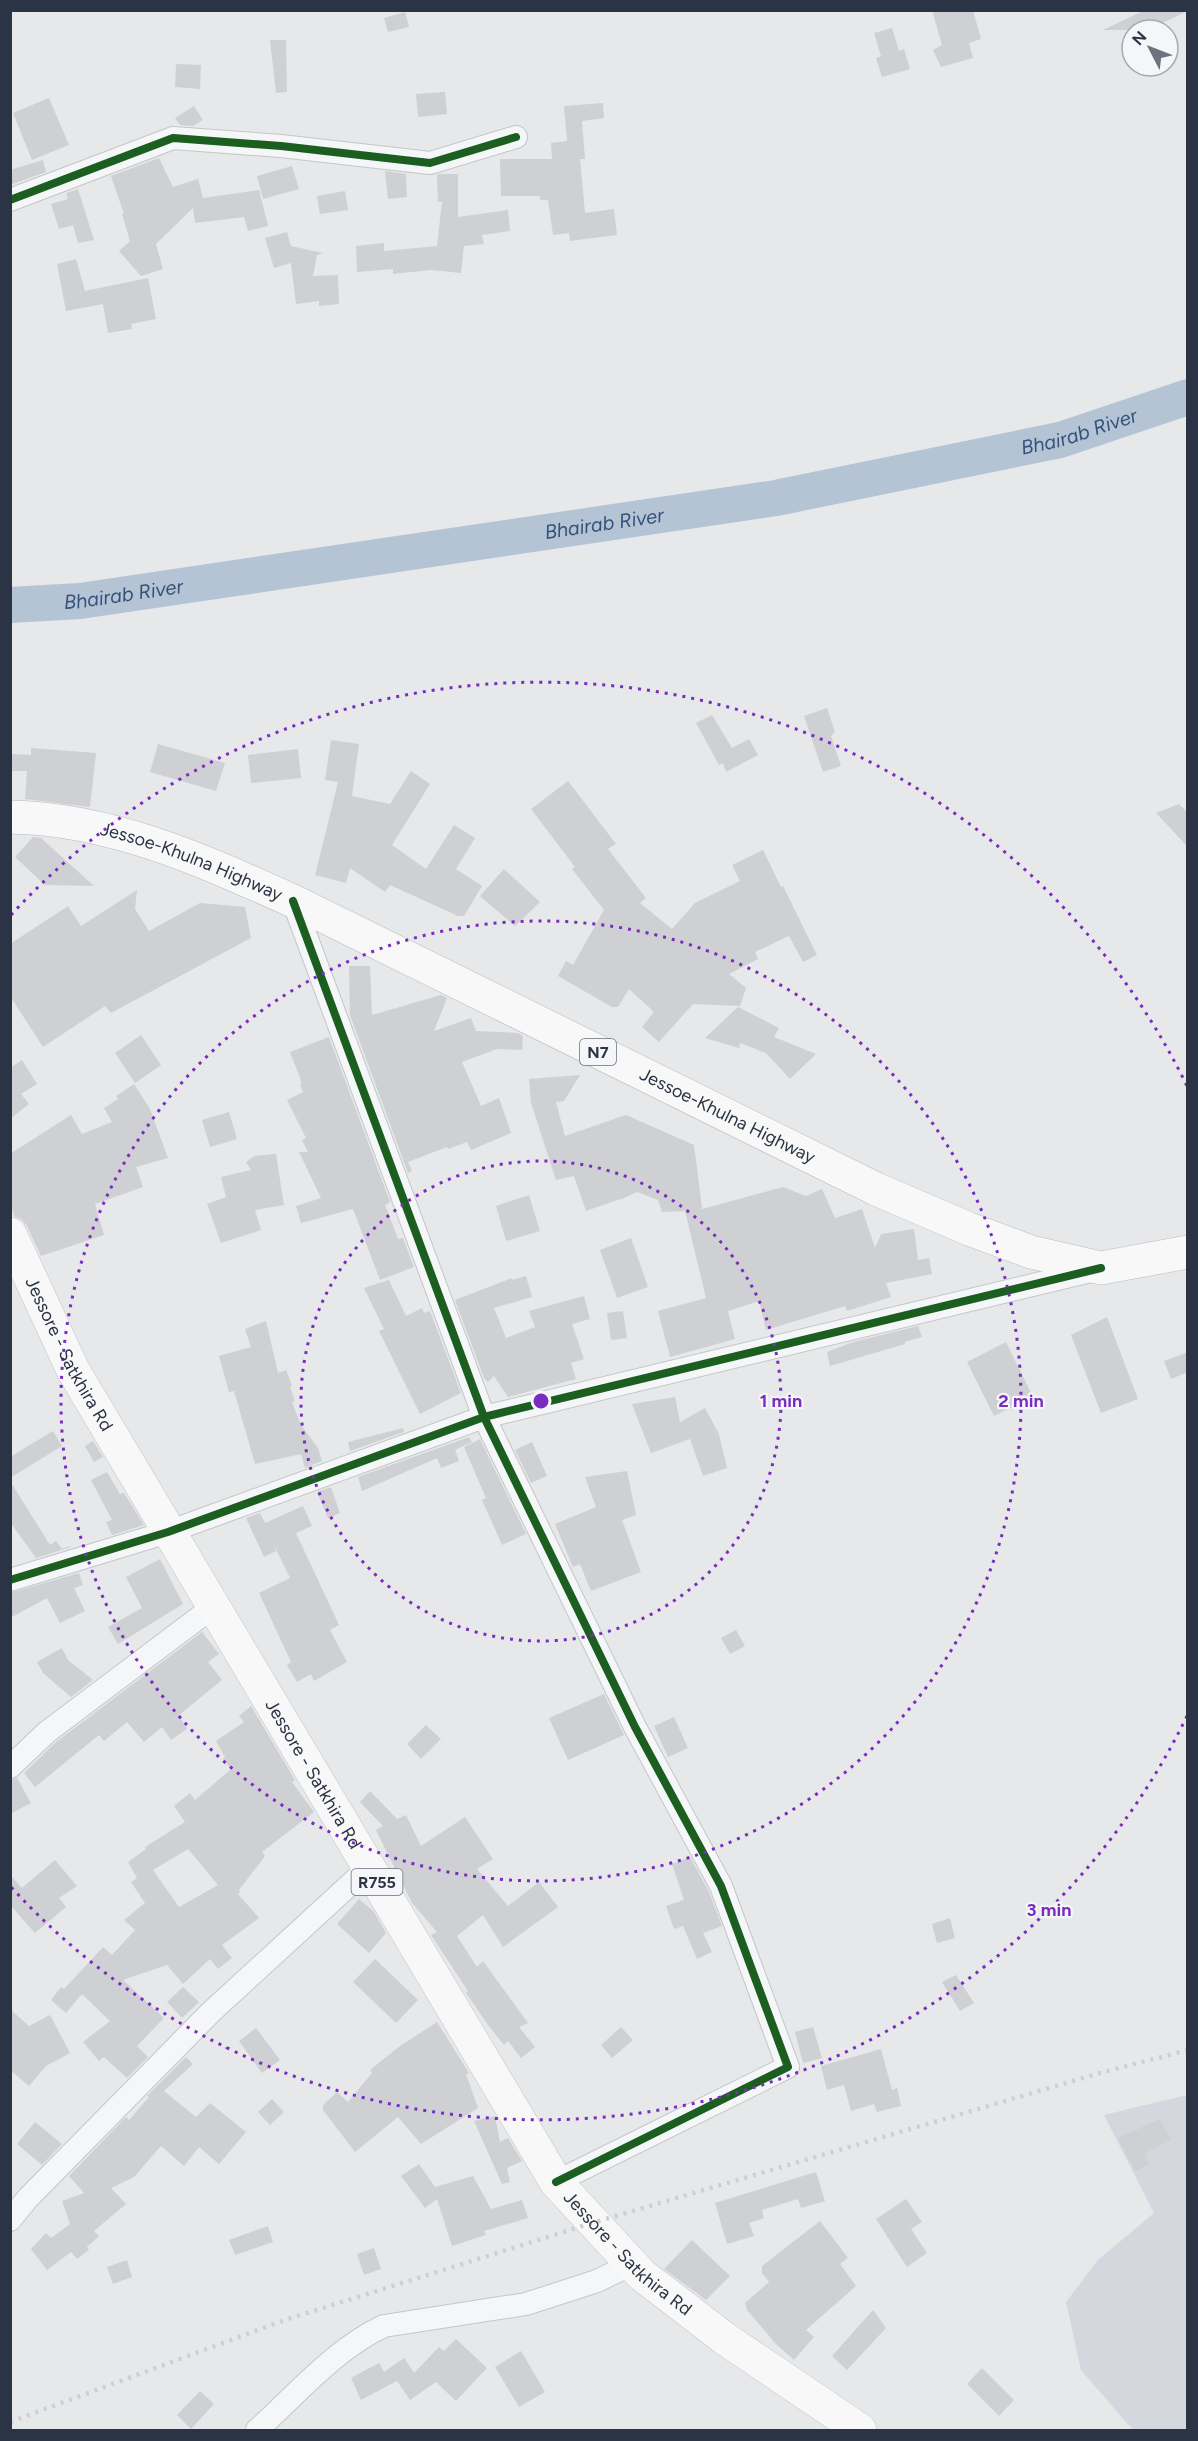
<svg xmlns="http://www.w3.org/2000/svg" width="1198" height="2441" viewBox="0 0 1198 2441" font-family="Figtree,sans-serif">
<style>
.built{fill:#d4d7dd}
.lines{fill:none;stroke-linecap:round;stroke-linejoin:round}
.river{stroke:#b4c4d5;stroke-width:36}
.building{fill:#ced0d3;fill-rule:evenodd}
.street-casing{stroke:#c4c6c8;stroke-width:24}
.primary-casing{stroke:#c2c5c8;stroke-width:34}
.highway-casing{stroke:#b8bbbf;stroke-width:34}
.street{stroke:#f5f6f7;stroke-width:22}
.primary{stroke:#f8f8f8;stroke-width:33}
.highway{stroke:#f8f8f8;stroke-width:33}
.rail{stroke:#cecfd2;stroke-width:4.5;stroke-dasharray:3 6;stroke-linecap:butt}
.cycleway-casing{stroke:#f4f6f9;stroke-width:11}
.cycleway{stroke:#1b5e20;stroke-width:8}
.ring{fill:none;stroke:#7b2cbf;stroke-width:3;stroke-dasharray:3 6}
.labels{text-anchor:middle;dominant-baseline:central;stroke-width:4.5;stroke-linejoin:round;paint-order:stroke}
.shield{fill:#f4f6f9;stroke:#676e7b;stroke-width:1.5}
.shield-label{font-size:16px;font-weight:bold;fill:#2b3445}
.street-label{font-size:18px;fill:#2b3445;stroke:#f4f6f9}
.water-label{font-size:20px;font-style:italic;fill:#34527a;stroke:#f4f6f9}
.centre{fill:#7b2cbf;stroke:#f4f6f9;stroke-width:3}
.ring-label{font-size:18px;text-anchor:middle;font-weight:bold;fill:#7b2cbf;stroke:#f4f6f9;stroke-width:4.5;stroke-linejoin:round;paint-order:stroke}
</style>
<rect width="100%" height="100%" fill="#e6e8ea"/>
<path class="built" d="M1187 2095V2430H1133L1081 2370 1066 2302 1098 2260 1154 2213 1104 2115Z"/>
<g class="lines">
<path class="river" id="s1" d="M10 605 80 601 776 498 1060 440 1188 397"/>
</g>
<path class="building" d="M932 10H973L981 39 969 43 973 58 941 67 933 50 942 45Z
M1145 10 1188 11 1147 30H1103Z
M405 12 409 27 388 32 384 18Z
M892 28 899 51 904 49 910 69 882 77 876 58 881 56 874 33Z
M270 40H286L287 92 276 93Z
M176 64 201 65 200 89 175 87Z
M445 92 447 114 418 117 416 94Z
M49 98 69 145 32 160 13 113Z
M603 103 604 118 582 121 585 159H580L585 213 614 209 617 235 570 241 569 233 553 235 548 200H540V196H501L500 159H552L551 143 567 141 564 106Z
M194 106 203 120 193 126 180 125 175 118Z
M159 158 173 187 198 179 203 198 259 190 268 226 248 231 244 217 195 223 193 208 156 244 163 269 141 276 119 251 130 241 122 214H124L111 176Z
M43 160 46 172 10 185V170Z
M292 166 299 189 263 199 257 176Z
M385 171 406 174 407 197 388 199Z
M440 174H458V217L508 210 510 231 482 235 484 244 464 246 461 273 431 270 393 274V269L357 272 356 246 384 243V251L437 246 442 202H438L437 175Z
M78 189 94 240 78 243 73 225 59 229 51 204 68 199 66 193Z
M345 191 348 210 320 214 317 196Z
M287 232 291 246 323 253 317 255 313 276 338 275 339 304 319 306V301L296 304 291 263 274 268 265 238Z
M76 259 85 291 148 278 156 319 131 324 132 329 108 333 103 304 66 311 57 264Z
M827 708 835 732 831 736 841 766 823 772 804 716Z
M712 715 732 748 749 739 758 755 726 772 723 763 719 765 696 723Z
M331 740 359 744 352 796 390 804 411 771 430 784 392 845 426 869 454 825 475 838 456 869 482 886 464 916H458L390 885 385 892 350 868 346 883 315 875 338 782 325 780Z
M158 744 225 763 216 791 150 772Z
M31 748 96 753 90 807 25 799 27 771H10V754L31 755Z
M298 749 301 778 251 783 248 755Z
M568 781 616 844 608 849 646 898 640 903 672 929 695 903 740 881 732 865 763 850 781 887 783 886 817 955 803 962 789 936 755 952 758 959 729 974 746 988 740 1006 693 1004 659 1042 642 1027 654 1012 629 989 618 1007H612L558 976 566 961 573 965 604 910 572 869 575 867 531 809Z
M1179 804 1188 813V847L1156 813Z
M33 837 41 838 94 886 45 885 15 857Z
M504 869 540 902 515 926 480 896Z
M137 890 135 909 149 931 200 903 245 907 251 938 111 1013 105 1006 43 1047 10 996V944L68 906 81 926Z
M349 966H370L372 1015 441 995 447 998 434 1031 471 1018 476 1031 518 1033 523 1036 522 1050 497 1049 462 1062 481 1106 499 1098 511 1133 471 1150 467 1142 448 1149 447 1147 408 1162 412 1171 408 1173 350 1015Z
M738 1007 779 1028 774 1037 816 1054 790 1079 766 1053 740 1043 739 1048 705 1038Z
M141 1035 161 1065 135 1083 115 1053Z
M329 1037 390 1202 385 1205 398 1239 403 1238 414 1267 380 1280 353 1209 301 1223 296 1206 321 1198 299 1152H308L302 1140 306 1138 287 1100 303 1092 300 1084 302 1083 290 1052Z
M22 1060 37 1084 21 1094 29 1104 10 1119V1068Z
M580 1075 564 1101 556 1102 565 1136 626 1115 694 1145 702 1209 783 1187 806 1196 822 1189 835 1218 862 1209 875 1248 881 1234 914 1229 918 1260 929 1258 932 1274 886 1283 891 1297 847 1311 845 1306 766 1330 759 1301 728 1311 735 1339 670 1357 658 1311 706 1298 685 1211 662 1212 658 1200 637 1192 620 1200V1199L586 1211 574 1176 556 1180 531 1103 529 1079Z
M134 1084 150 1109 168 1158 136 1167 143 1187 95 1204 104 1235 41 1256 27 1226 21 1219 15 1217 10 1203V1154L71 1115 82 1134 112 1122 104 1108 118 1099 116 1096Z
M229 1112 237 1139 210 1147 202 1120Z
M276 1154 284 1205 255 1210 261 1230 221 1243 207 1204 226 1197 221 1177 251 1170 246 1162 254 1156Z
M529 1195 540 1231 506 1241 496 1206Z
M631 1238 648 1287 617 1298 600 1250Z
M526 1276 532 1297 494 1308 506 1338 535 1327 529 1311 584 1296 590 1319 572 1324 584 1359 571 1363 576 1379 508 1397 494 1376 488 1382 484 1378 455 1300 512 1278V1280Z
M389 1280 406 1316 422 1308 424 1313 430 1311 461 1393 420 1414 379 1331 384 1329 364 1288Z
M623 1311 627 1338 611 1340 607 1313Z
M1107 1317 1138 1399 1101 1413 1071 1335Z
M266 1321 278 1373 286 1370 292 1386 290 1387 295 1401 292 1402 301 1425 318 1448 322 1461 305 1468 301 1454 255 1464 234 1391 229 1392 219 1356 251 1347 245 1329Z
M918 1326 922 1337 905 1342V1344L830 1366 827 1352 853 1342Z
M1006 1342 1033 1397 994 1416 967 1362Z
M1188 1352V1372L1171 1379 1164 1361Z
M675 1397 680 1422 705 1408 719 1434 727 1468 703 1476 690 1439 651 1453 632 1404Z
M403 1428 404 1432 350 1451 348 1442Z
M53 1431 62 1446 10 1478V1457Z
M469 1437 472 1442 455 1450 459 1461 441 1468 437 1458 362 1491 358 1477Z
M480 1439 526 1534 502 1545 482 1500 486 1498 464 1447Z
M93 1441 103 1457 94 1462 85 1446Z
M532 1442 547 1476 531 1483 515 1450Z
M627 1471 636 1515 622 1520 641 1572 591 1591 580 1564 573 1567 555 1524 596 1507 585 1477Z
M107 1472 120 1494 124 1493 144 1525 112 1535 106 1522 112 1520 91 1480Z
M10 1481 50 1545 56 1541 62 1549 70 1546 71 1547 36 1558 10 1522Z
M331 1487 340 1513 328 1518 317 1492Z
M303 1506 312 1526 296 1533 339 1625 330 1630 347 1662 314 1681 311 1674 297 1682 287 1665 291 1662 259 1593 290 1578 273 1543 276 1551 264 1557 246 1518 260 1513 265 1523Z
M160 1559 183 1604 118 1644 108 1627 142 1608 126 1577Z
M79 1573 83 1585 74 1588 85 1611 60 1623 47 1598 10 1618V1593Z
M736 1630 745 1646 730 1654 721 1638Z
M202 1632 219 1654 208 1662 222 1680 179 1715 187 1729 171 1740 162 1727 144 1742 127 1722 104 1741 99 1735 35 1787 24 1773 56 1742Z
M62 1648 68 1660 93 1680 71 1697 43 1673 37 1662Z
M604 1694 624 1735 568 1760 549 1718Z
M251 1706 295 1780 292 1782 314 1812 262 1852 265 1856 239 1890 241 1891 238 1894 259 1918 222 1945 232 1958 218 1969 210 1959 183 1984 167 1965 123 1980 164 2018 137 2046 148 2057 127 2078 104 2057 99 2061 83 2042 110 2021 82 1994 66 2013 51 2000 61 1987 64 1989 103 1947 112 1955 135 1930 124 1920 145 1903 131 1882 137 1878 128 1862 146 1849 145 1847 185 1822 174 1806 190 1793 195 1800 231 1769 223 1759 225 1757 216 1741 244 1722 239 1716ZM188 1849 218 1885 179 1907 153 1870Z
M674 1717 688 1748 668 1757 654 1726Z
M426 1725 441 1739 421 1759 407 1744Z
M17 1778 31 1803 10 1814V1780Z
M370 1791 397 1819 406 1815 421 1846 465 1817 493 1859 477 1869 508 1906 539 1882 558 1907 503 1947 483 1915 457 1936 477 1967 483 1961 528 2023 519 2027 535 2047 521 2058 508 2041 504 2045 488 2025 466 1993 468 1991 431 1935 437 1932 412 1903 376 1830 383 1826 360 1802Z
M690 1857 709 1892 722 1926 703 1933 712 1952 697 1959 683 1926 674 1929 666 1906 684 1900 672 1864Z
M55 1860 77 1886 59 1898 66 1907 35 1933 10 1905V1875L22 1888Z
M359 1899 374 1912 386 1933 369 1953 337 1924Z
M950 1918 955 1938 937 1943 932 1924Z
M375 1959 418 2000 396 2023 353 1982Z
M956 1975 974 2003 960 2011 942 1982Z
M183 1987 199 2002 182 2018 167 2002Z
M10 2009 29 2026 50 2015 70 2053 46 2066 29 2086 10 2070Z
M437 2022 469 2073 466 2074 478 2108 421 2144 398 2117 355 2152 323 2110V2105L337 2092 348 2102 372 2073 370 2070 400 2046Z
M621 2027 633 2040 612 2058 601 2045Z
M813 2027 822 2058 803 2063 795 2032Z
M256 2028 280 2060 262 2073 239 2041Z
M881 2049 892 2090 897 2088 901 2106 877 2112 874 2104 851 2111 844 2085 827 2090 821 2066Z
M186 2057 193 2064 164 2091 196 2117 210 2103 246 2132 219 2164 199 2147 184 2166 161 2146 134 2177 111 2188 126 2204 94 2231 99 2236 87 2247 89 2250 77 2259 71 2252 47 2270 31 2249 46 2233 51 2238 70 2224 62 2201 84 2193 69 2176 126 2117 129 2120 149 2097 147 2096Z
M272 2099 284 2112 270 2125 258 2112Z
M495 2116 500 2142 508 2138 522 2161 507 2168 510 2182 502 2184 474 2121Z
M1160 2119 1171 2140 1144 2154 1149 2164 1135 2171 1118 2138Z
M35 2122 62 2144 42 2165 17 2144Z
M419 2164 435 2187 473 2176 491 2209 522 2200 528 2218 484 2231 486 2235 452 2246 437 2199 425 2208 401 2176Z
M816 2172 825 2201 801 2208 798 2199 762 2210 764 2218 749 2223 754 2236 727 2244 715 2203Z
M906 2199 922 2222 911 2229 927 2253 907 2267 876 2219Z
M820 2221 848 2258 840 2264 856 2286 806 2330 814 2337 794 2360 776 2344 747 2310 745 2303 769 2282 762 2273V2266Z
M268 2226 273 2242 235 2255 229 2240Z
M692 2240 730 2276 706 2300 664 2269Z
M374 2248 381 2269 364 2275 357 2254Z
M127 2260 132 2277 113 2284 107 2267Z
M873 2310 886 2328 847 2370 832 2356Z
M456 2339 487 2368 456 2401 436 2382 410 2400 397 2381 361 2400 351 2378 379 2363 384 2372 404 2358 414 2373 439 2347 444 2351Z
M521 2351 545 2392 519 2407 495 2367Z
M982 2368 1014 2400 999 2416 967 2384Z
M200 2391 214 2404 191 2429 177 2415Z"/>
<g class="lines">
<g class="street-casing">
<path id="street" d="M10 200 173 138 281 146 430 163 516 137
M293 901 484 1417 635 1727 721 1886 788 2067 556 2182
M10 1580 168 1532 484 1417 1095 1270
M10 1767 47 1732 213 1607
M10 2220 28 2198 211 2012 368 1868
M257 2430C296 2395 336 2348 384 2326L526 2304 597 2281 630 2265"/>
</g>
<g class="primary-casing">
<g id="primary">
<path id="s2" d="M10 1234 73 1370 556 2182 642 2275 724 2338 860 2430"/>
</g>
</g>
<g class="highway-casing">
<g id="highway">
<path id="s3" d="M10 817C112 819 202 860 293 901L876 1189 969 1229 1031 1252 1101 1268 1188 1252"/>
</g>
</g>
<use href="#street" class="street"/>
<use href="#primary" class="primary"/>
<use href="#highway" class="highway"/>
<path class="rail" d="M10 2422 285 2320 592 2223 1100 2073 1188 2050"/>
<g class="cycleway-casing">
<path id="cycleway" d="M10 200 173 138 281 146 430 163 516 137
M293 901 484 1417 635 1727 721 1886 788 2067 556 2182
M10 1580 168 1532 484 1417 1101 1268"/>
</g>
<use href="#cycleway" class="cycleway"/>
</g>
<g class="ring">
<circle cx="541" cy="1401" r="240"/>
<circle cx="541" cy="1401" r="480"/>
<path d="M1187 1716A719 719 0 0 1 11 1887M11 915A719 719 0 0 1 1187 1086"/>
</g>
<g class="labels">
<g class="shield">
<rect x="580" y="1039" width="36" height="26" rx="4.5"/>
<rect x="351.5" y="1869" width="51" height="26" rx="4.5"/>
</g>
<g class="shield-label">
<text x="598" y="1052">N7</text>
<text x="377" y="1882">R755</text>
</g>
<g class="street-label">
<text stroke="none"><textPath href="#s3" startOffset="188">Jessoe-Khulna Highway</textPath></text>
<text stroke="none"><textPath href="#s3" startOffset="782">Jessoe-Khulna Highway</textPath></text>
<text stroke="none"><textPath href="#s2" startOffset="134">Jessore - Satkhira Rd</textPath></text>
<text stroke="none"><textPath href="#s2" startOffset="620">Jessore - Satkhira Rd</textPath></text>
<text stroke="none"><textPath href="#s2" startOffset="1196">Jessore - Satkhira Rd</textPath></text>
</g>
<g class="water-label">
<text stroke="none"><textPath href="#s1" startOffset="1084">Bhairab River</textPath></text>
<text stroke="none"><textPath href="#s1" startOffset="600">Bhairab River</textPath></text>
<text stroke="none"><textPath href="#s1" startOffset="114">Bhairab River</textPath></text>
</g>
</g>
<circle cx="541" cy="1401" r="9" class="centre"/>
<g class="ring-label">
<text x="781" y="1407">1 min</text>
<text x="1021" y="1407">2 min</text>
<text x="1049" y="1916">3 min</text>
</g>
<rect width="1198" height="2441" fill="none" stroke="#2b3445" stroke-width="24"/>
<g transform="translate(1150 48) rotate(312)"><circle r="28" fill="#f4f6f9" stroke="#a4a8b1" stroke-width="1.5"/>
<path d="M0-4.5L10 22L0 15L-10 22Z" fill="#6c737f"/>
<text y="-9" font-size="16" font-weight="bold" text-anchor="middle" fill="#2b3445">N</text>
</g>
</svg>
